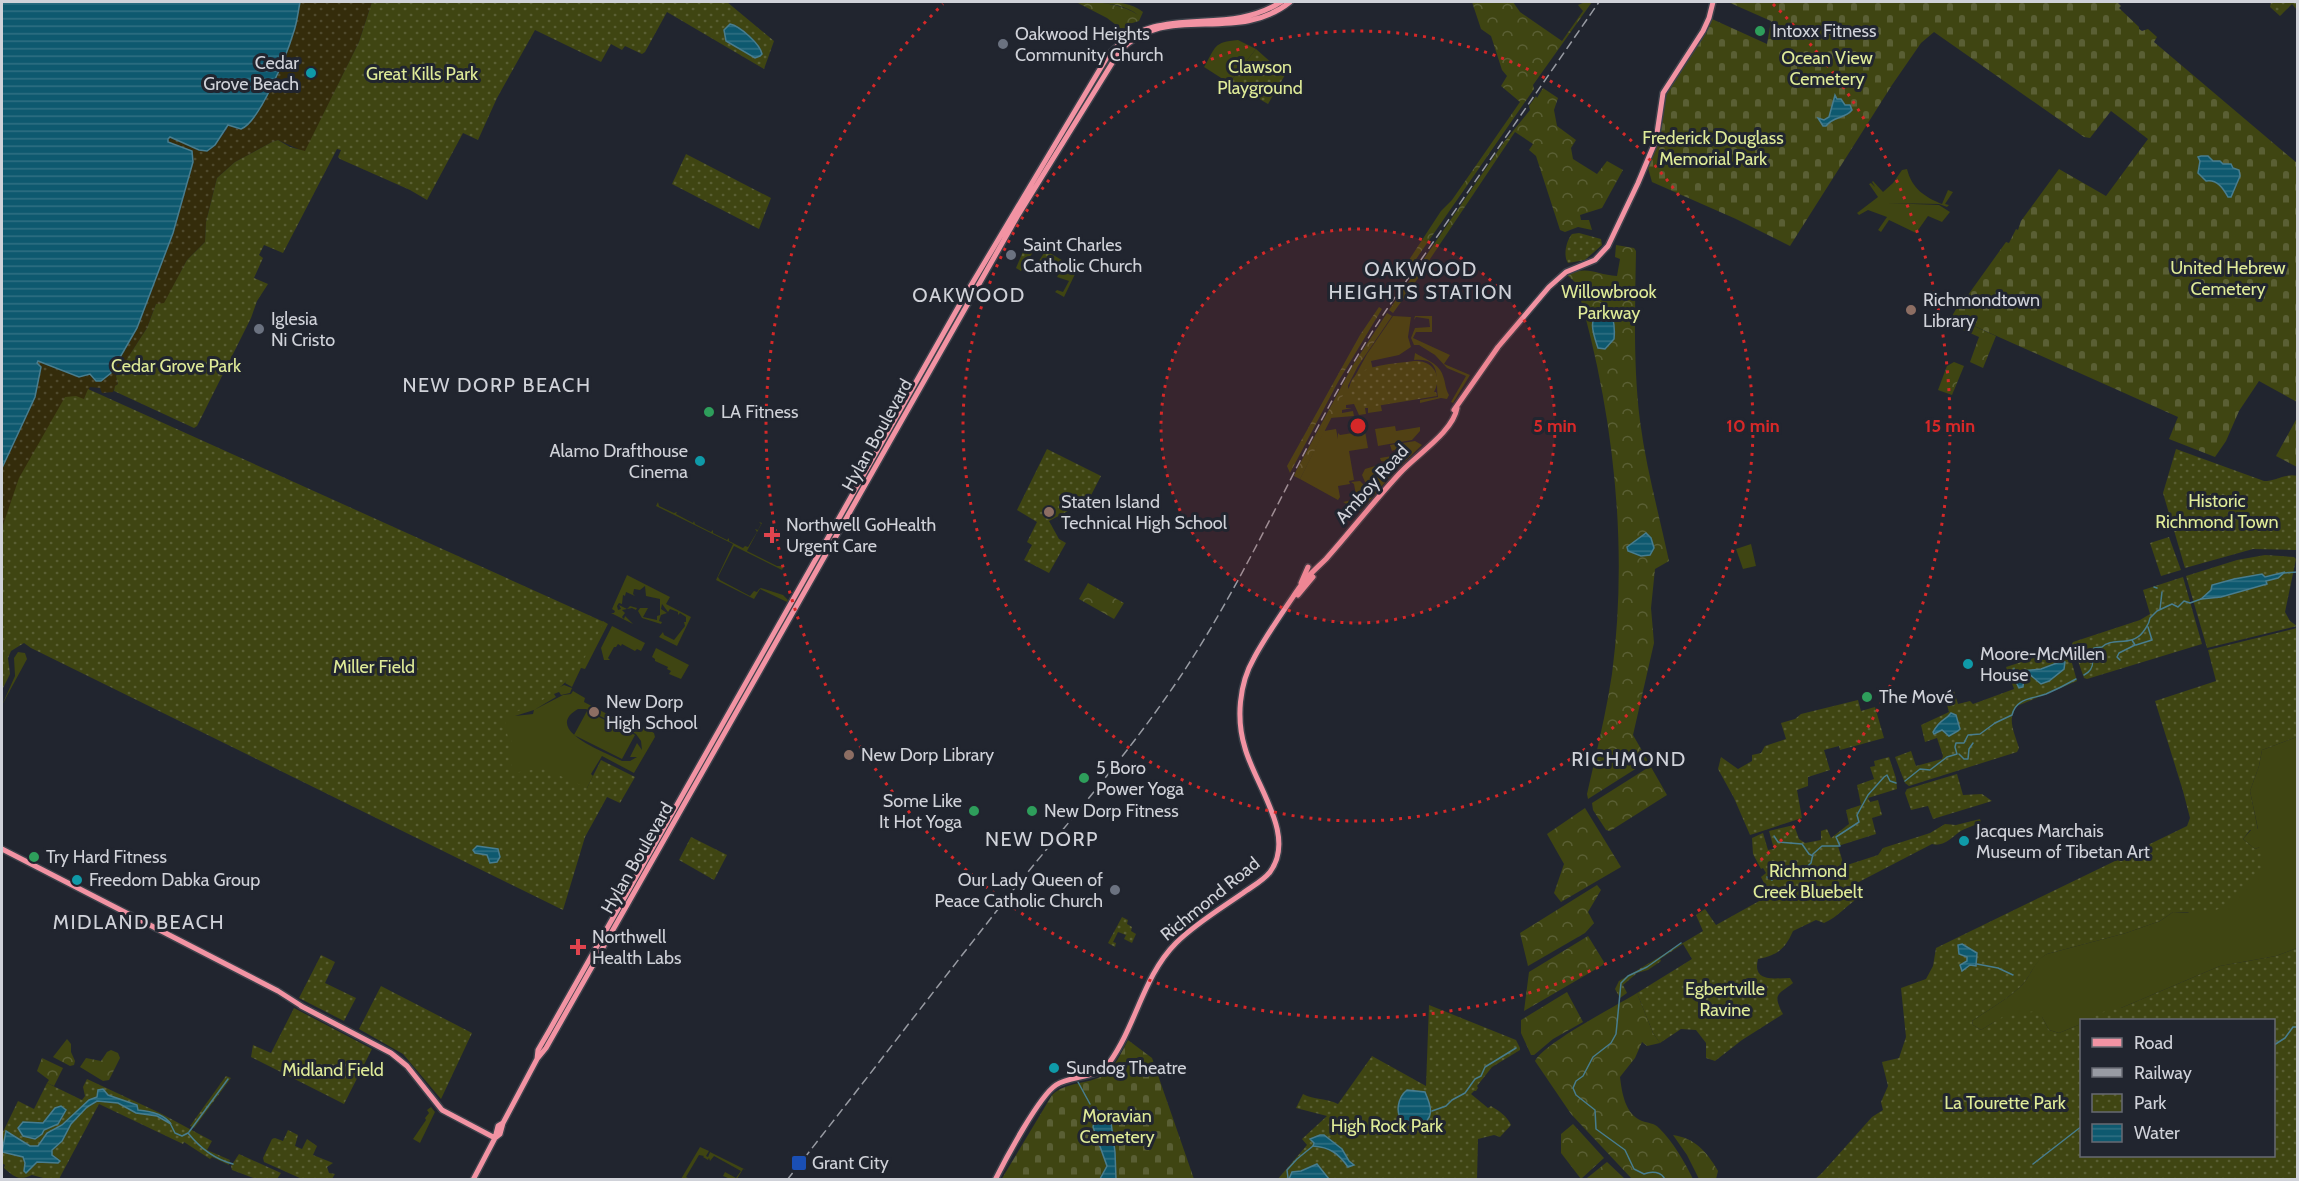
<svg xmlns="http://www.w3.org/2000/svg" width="2299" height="1181" viewBox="0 0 2299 1181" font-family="Cabin,sans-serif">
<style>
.green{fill:#3f4512;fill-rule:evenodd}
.forest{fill:url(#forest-crowns)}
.sand{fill:url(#sand-dots)}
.cemetery{fill:url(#cemetery-stones)}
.park{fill:url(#park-dots)}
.water{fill:url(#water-rules);stroke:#487d8f;stroke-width:1.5}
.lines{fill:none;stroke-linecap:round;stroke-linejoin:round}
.stream{stroke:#487d8f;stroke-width:1.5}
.major-casing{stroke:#3d414a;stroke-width:8}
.major{stroke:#f293a3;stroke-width:5}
.rail{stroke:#989ba3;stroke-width:1.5;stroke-dasharray:9 4.5;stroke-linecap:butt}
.ring{fill:none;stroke:#d62828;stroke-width:3;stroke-dasharray:3 6}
.leisure-dot{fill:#2e9e5b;stroke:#21252f;stroke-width:2}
.worship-dot{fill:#6b7280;stroke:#21252f;stroke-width:2}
.culture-dot{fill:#0f9aa8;stroke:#21252f;stroke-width:2}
.education-dot{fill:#8d6e63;stroke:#21252f;stroke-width:2}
.health-dot{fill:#e0444e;stroke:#21252f;stroke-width:2}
.transit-dot{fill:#1a4fb4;stroke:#21252f;stroke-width:2}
.labels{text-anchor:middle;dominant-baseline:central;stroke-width:6;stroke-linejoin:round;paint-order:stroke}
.poi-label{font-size:18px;fill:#d0d2d9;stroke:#21252f;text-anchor:start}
.park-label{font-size:18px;fill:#dfeb98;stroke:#21252f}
.street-label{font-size:18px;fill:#d0d2d9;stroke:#21252f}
.neighbourhood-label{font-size:20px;letter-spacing:1.5px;fill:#d0d2d9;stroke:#21252f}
.centre{fill:#d62828;stroke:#21252f;stroke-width:3}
.ring-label{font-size:18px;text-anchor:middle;font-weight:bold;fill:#d62828;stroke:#21252f;stroke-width:6;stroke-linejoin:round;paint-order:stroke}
</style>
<defs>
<pattern id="forest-crowns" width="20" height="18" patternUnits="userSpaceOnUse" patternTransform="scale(1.5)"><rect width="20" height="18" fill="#3f4512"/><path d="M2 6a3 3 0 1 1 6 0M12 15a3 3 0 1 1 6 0" fill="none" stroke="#5a5f34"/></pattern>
<pattern id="sand-dots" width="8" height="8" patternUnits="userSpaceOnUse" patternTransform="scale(1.5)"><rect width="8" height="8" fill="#342c0b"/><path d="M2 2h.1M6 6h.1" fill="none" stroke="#504a2e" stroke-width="1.8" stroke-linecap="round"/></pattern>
<pattern id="cemetery-stones" width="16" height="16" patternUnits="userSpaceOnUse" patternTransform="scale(1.5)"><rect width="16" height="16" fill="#3f4512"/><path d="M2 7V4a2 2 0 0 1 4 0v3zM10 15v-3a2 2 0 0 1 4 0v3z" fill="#5a5f34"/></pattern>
<pattern id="park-dots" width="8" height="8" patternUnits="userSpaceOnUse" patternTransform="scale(1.5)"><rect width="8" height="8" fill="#3f4512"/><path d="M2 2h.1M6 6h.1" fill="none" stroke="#5a5f34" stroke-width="1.8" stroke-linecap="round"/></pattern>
<pattern id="water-rules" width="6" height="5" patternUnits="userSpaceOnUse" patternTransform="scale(1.5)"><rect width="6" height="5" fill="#0e596f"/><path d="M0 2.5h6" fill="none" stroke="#307083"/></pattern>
</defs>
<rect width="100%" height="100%" fill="#21252f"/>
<path class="green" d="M1238 40 1256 49 1229 83 1204 67C1216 47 1213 42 1238 40Z
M1907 169C1912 189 1925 197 1942 204L1948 190 1953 192 1945 204 1949 205 1947 207 1939 204 1888 203 1939 205 1950 212 1942 222 1928 216 1916 233 1889 220 1881 232 1878 230 1887 217 1868 210 1859 215 1857 213 1878 197 1869 184 1871 183 1875 187 1872 182 1873 181 1883 192 1893 183 1902 170Z
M1065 262 1077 270 1064 297 1055 292 1057 290 1063 292 1069 281 1057 277Z
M1393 316 1411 317 1408 337 1411 347 1399 355 1371 361 1382 411 1368 413V408H1365L1366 414 1359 415 1354 404 1346 405V408H1352L1342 410V413L1353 411 1354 416 1330 418 1348 384V389L1367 354Z
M1415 316H1432V332H1416L1413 338 1450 355 1444 364 1470 375 1453 403 1451 402 1466 376 1447 368 1435 355 1419 345H1414L1411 338 1415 328 1430 327 1429 319 1416 317 1414 320Z
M1415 353C1425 359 1440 364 1443 376 1446 384 1445 388 1449 395L1447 399 1441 398 1420 403V400L1438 397C1435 380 1443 357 1414 360Z
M1395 426 1396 431 1420 427V431L1412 440 1378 446 1375 429Z
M1336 429 1338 439V433L1340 435 1365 431 1368 448 1349 451 1354 480 1349 481 1350 484 1338 486 1340 497 1338 500 1300 479 1324 431Z
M1415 441 1422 445 1399 467 1390 462 1381 461 1380 458 1392 456V453L1399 454 1404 450 1399 448 1392 451 1390 445Z
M1384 464 1391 466 1396 470 1381 487 1365 482 1362 475 1365 469 1375 466 1377 469V465Z
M1360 481 1365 486 1378 491 1360 511 1343 502 1356 499 1357 495H1356L1354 484 1351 482Z
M658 502 659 506 674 513 677 512 676 514 693 523 694 521 695 524 711 532 713 530V533L727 540 729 538V541L743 548 745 546 748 547 757 532 755 529 758 530 761 524 759 522 762 523 747 551 777 566H784L782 570 734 546 718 577 720 580 750 596 754 591 757 592 759 589 761 588 783 595 788 600 787 602 760 589 754 599 716 580 733 544 656 506Z
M1751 544 1756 566 1743 569 1736 549Z
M627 575 670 597 666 604 691 617 677 646 659 637 663 632 664 635 674 640 685 626 684 622H686V617L680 613 678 615V612L670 609 668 612 662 604 661 609 667 613 661 615 659 621 662 622 661 624 642 618 638 611 640 608H648L643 617 657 620V616L660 615V599L646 596 645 586 640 590 634 589 633 594 635 596 626 592 625 596 623 595 622 604 619 603 617 606 618 610 621 609 619 605 627 609 630 606 637 608 636 610 632 608 622 610 625 613 622 617 624 619 625 616 633 624 611 613H614L615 611 612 609Z
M603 621 608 624 585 669 581 668 572 687 565 683Z
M612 626 645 643 641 651 637 649 635 651 622 644 621 646 618 644 616 647H614L608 658 610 660H604L601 648Z
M656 648 689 665 681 679 669 674 671 671 667 669 668 667 655 661V659L652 657Z
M18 652 25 653 27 659 2 705 15 676 14 658Z
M564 685 572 688 570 693 561 695 559 692 554 694 556 697 534 710 515 716 533 714 534 710 563 695 571 694 573 691 585 698 584 702 640 731 643 727 654 733 655 737 634 773 602 756 591 774 593 776 587 788 382 813 466 731ZM578 709H586L636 734 641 741 642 750 637 743 630 757H637L630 761H622C607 753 541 730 578 709Z
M587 711 635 735 622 759 574 735Z
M2297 737V948L2276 956 2220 966 2121 1008C2106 1008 2096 1020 2082 1020L2081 1024 2059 1033 2049 1030 2042 1017C2011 1014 2007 1014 1981 1030L1973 1025 1972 1021C1988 1010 2006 1000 2020 987 2031 977 2034 960 2047 954L2126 933 2160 921 2173 912 2188 913 2260 847 2255 849 2243 839 2251 830 2258 829 2250 791 2259 766 2262 750Z
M431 1107 435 1112 420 1143 413 1139 426 1120 425 1118 429 1113 427 1110Z
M700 1147 709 1151 706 1156 708 1157 710 1152 746 1170 743 1169 737 1179H730L723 1176 725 1172 736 1178 741 1171 714 1156 710 1161 709 1158 708 1160 703 1157 704 1156 699 1155 686 1177 690 1179H681Z"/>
<path class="forest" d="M1076 2C1096 1 1122 4 1138 15 1126 5 1108 3 1093 2 1110 2 1130 1 1143 12L1139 21 1129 24 1124 31 1107 18Z
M1472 2H1513L1520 12 1562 41 1583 11 1578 5 1585 2H1592L1533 85 1534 89 1414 262 1409 260 1441 211 1452 200 1520 102 1501 86 1507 76 1502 70 1491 36 1481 29Z
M1543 88 1558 98 1554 110 1557 126 1576 140 1571 148 1573 159 1597 174 1607 161 1623 170 1602 208 1580 215 1581 220H1589L1592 230 1578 227 1565 232 1560 230 1536 156 1529 150 1533 144 1515 132 1424 268 1419 266 1504 142 1530 110 1529 106 1536 96 1537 98Z
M1616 245 1634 248 1636 251C1635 308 1633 364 1640 421 1646 468 1659 514 1669 561L1655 569 1651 608 1654 643 1633 735 1648 761 1588 799 1587 794C1596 754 1606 714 1612 674 1629 543 1613 408 1576 283L1567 275C1588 265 1596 275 1617 276L1620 259 1615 257Z
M1414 274 1419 277 1393 313 1389 310Z
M1379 307 1382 309 1338 382 1290 473 1287 466 1360 335Z
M1387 313 1392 316 1358 366 1300 479 1294 476 1296 471 1353 365Z
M1952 316 1996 336 1983 368 1970 362 1979 337 1961 329Z
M1954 362 1964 366 1952 395 1938 390 1947 366Z
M1088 583 1124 603 1114 619 1079 599Z
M1649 767H1651L1667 795 1610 831 1606 830 1593 810 1592 803Z
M1585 808 1621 867 1561 902 1554 893 1564 864 1547 834Z
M1597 885 1601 890 1588 912 1594 923 1585 933 1528 966 1520 933Z
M1588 936 1604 962 1603 965 1524 1011 1529 972Z
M1567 992 1583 1022 1553 1039 1534 1055H1531L1521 1033V1020Z
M1637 993 1653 1033 1660 1043 1647 1046 1642 1042 1635 1058 1620 1077C1622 1093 1625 1114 1642 1121 1648 1123 1654 1123 1659 1128 1674 1143 1684 1161 1693 1179H1632L1571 1114 1535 1061C1544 1043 1616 1006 1637 993Z
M67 1039 71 1044V1052L75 1061 74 1065 70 1066 53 1057Z
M111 1050 118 1053 120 1058 109 1080 103 1081 80 1067 86 1058 101 1061 107 1052Z
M42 1058 63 1068 54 1086 47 1083 49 1080 37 1071Z
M1573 1124 1604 1158 1581 1179 1561 1153V1134Z
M1673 1135C1695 1138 1707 1152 1718 1171L1716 1179H1699L1687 1155Z
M1607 1162 1625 1179H1586L1587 1178Z"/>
<path class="sand" d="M300 2H372L359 42 305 152 278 140 272 142 235 162 217 178 206 222 205 242 187 260 164 304H156L147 328 116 376 118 384 116 385 113 392 102 393 100 388 90 387 84 399 2 528V468L35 397 38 360 79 376 111 373 137 328 173 233 188 181 168 139 169 137 199 150 211 149 225 132 228 125 238 129 248 125 270 90 293 34Z"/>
<path class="cemetery" d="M1728 2H2117L2121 6 2119 8 2139 27V29L2142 31 2148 29 2157 37 2154 42 2297 163V402L2259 381 2239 411 2226 441 2215 457 2169 439 2178 417 1952 316 1965 294 1968 295 2006 242 2009 243 2016 229 2018 230 2021 221 2059 169 2106 196 2148 139 2111 111 2090 138 2084 137 1934 32 1921 43 1892 85 1790 246 1736 219 1652 182 1648 168 1657 142 1666 94 1712 19 1767 44 1771 21Z
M2297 418V467L2276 456Z
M1128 1040 1152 1058 1194 1179 1001 1180 1052 1095C1067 1081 1087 1085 1104 1075 1115 1068 1122 1051 1128 1040Z"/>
<path class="park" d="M372 2H727L774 41 764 69 667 12 645 52 642 54 625 46 622 50 611 44 601 62 535 30 497 98 478 140 463 133 427 200 410 190 340 159 338 157 341 150 337 149 283 253 264 245 259 255 263 258 254 278 268 284 257 301 251 318 197 426 194 428 114 391 115 386 118 384 116 376 147 328 156 304 164 303 187 260 205 242 206 222 217 178 235 162 272 142 278 140 290 147 305 151 359 42Z
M2271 2H2297V10L2292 4 2280 16 2270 7Z
M1256 49 1285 75 1268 104 1230 82Z
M686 154 771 198 759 229 672 184Z
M1579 233 1601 239 1602 245 1585 260 1568 263C1563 256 1566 241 1572 234Z
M1028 240 1065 262 1061 269 1046 259 1039 269 1035 267 1044 253 1033 246 1030 250 1033 252 1021 271 1016 268Z
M1414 361C1433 360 1443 376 1434 392H1436L1437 396 1358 409 1357 405 1360 404C1355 400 1351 396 1350 389 1349 364 1397 364 1414 361Z
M88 389 604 622C581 670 559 702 504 715L508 738H511L513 749 509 750 513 773 543 768 587 788 601 760 635 777 620 803 607 797 585 837 563 910 31 648 24 643 11 651 8 658 10 674 2 690V528L19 478 65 397 76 396 84 399Z
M1047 449 1101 476 1087 503 1085 502 1049 521 1059 539 1066 543 1049 573 1024 560 1032 545 1027 542 1037 522 1017 510Z
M2176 449 2264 481C2276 481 2285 473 2298 476L2296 550 2253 549 2185 568 2163 493Z
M2169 537 2181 570 2161 576 2150 543Z
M2265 555 2294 557 2296 559 2285 612 2290 621 2297 626 2207 648 2186 576 2237 560Z
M2183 577 2202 644 2087 679 2084 678 2072 644 2073 642 2140 620 2150 614 2143 590Z
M2297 628V737L2262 750 2259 766 2250 791 2258 830H2250L2243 839 2255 849 2260 847 2263 868 2259 876 2221 908 2211 912 2201 913 2173 912 2160 921 2126 933 2047 954C2034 961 2031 977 2020 987 2006 1000 1988 1010 1972 1021L1973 1025 1981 1030 2004 1016 2035 1011 2042 1017 2049 1030 2059 1033 2081 1024 2082 1156H2274V1020H2087L2111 1008H2121L2220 966 2276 956 2297 948V1179L1814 1180 1822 1173 1872 1117 1883 1110 1881 1102 1888 1086 1882 1062 1899 1058 1906 1037 1901 988 1926 979 1933 966 1936 948 2187 826 2190 818 2183 791 2155 701 2216 681 2208 650Z
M2065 648 2068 649 2077 681 2017 706C2006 718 2015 734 2019 748L2017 752 1909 786 1905 783 1895 757 1911 751 1916 766 1942 759 1943 756 1937 738 1925 742 1921 725 1949 712 1944 694 1954 691 1958 704 1970 701 1973 704 2014 689 2006 667Z
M1858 700 1861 711 1875 707 1884 738 1840 750 1839 746 1824 750 1830 770 1808 777V786L1797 790 1802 818 1750 835 1734 798 1718 769 1721 757 1738 769 1752 761V755L1761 753 1765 746 1786 739 1781 723 1795 719 1801 714Z
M1889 757 1896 778 1897 789 1868 798 1870 802 1878 800 1882 815 1872 818 1876 834 1838 846 1844 866 1878 855 1883 848 1930 833 1945 824 1956 825 1980 819 1981 822C1974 826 1964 828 1958 833 1950 839 1943 847 1932 844L1853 885 1858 898C1846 906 1838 917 1824 923L1816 920 1793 931C1785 949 1778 955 1758 959 1752 983 1775 978 1790 978L1793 983C1778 995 1772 993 1783 1014L1742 1040 1715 1061 1706 1058V1043L1696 1030 1681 1029 1660 1043 1653 1033 1637 993 1692 959 1683 944 1660 959 1661 961 1648 970 1637 973 1623 985 1627 993 1620 998 1615 989 1619 981 1703 931 1696 915 1705 909 1716 925 1770 895 1761 877 1766 873 1763 868 1761 869 1753 854 1752 838 1763 833 1768 850 1774 849 1769 831 1794 825 1799 839 1805 843 1821 840V831L1827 829 1831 838 1849 824 1846 810 1861 805 1857 785 1874 779 1870 767 1875 766 1874 761Z
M1957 774 1963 795 1982 794 1992 801 1933 819 1928 806 1911 810 1905 793 1907 789Z
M691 837 727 855 714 880 679 860Z
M1122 917 1128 920 1127 924 1132 927 1131 931 1136 934 1132 943 1124 939 1126 935 1118 932 1113 942 1116 943 1115 947 1108 943Z
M321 955 335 962 325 983 356 998 344 1021 299 998Z
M381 986 472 1033 441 1099 403 1054 359 1029Z
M1429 1005 1516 1040 1520 1048V1050L1492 1067 1477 1086 1478 1088 1476 1091H1474L1471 1094 1488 1108 1491 1106C1499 1111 1507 1116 1511 1125L1500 1137 1494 1135 1478 1139 1477 1179 1277 1180 1307 1145 1302 1139 1327 1116 1296 1108 1303 1094C1314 1100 1326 1098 1338 1104L1372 1056 1426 1086Z
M294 1008 372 1049 344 1104 251 1057 253 1045 271 1053Z
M226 1076 231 1078 194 1128 190 1126Z
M87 1079 160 1113 212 1141 207 1150 230 1160 229 1165 212 1157 210 1159 184 1142 183 1144 99 1104 59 1179H47L32 1175C19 1181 14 1177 4 1168L5 1165 2 1163V1134L18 1101 34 1109 47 1083 82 1100 85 1096 83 1087Z
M288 1130 298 1135 295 1146 302 1149 307 1139 317 1146 313 1155 333 1163 327 1167 329 1173 335 1174 332 1179H302L264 1162 263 1158 272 1139 275 1138 283 1141Z
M239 1154 281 1173 277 1179H256L232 1170 231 1166Z"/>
<path class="water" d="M2 2H300C298 12 297 24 293 34 287 54 259 123 241 129L228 125 215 145 207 151 199 150 170 137 168 139V142L192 151 193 162 173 233 137 328 111 373 101 381H96L90 374 79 377 38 361 37 363 41 367 35 397 2 468Z
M730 24C740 26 760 44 762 54L760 56 755 58 726 41 724 30Z
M1835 95 1837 99H1841L1845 105H1850L1852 110C1845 119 1833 116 1826 126H1823L1818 118 1824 120 1829 117Z
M2201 156H2208L2213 161H2220L2223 164H2231L2233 168 2239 170 2240 176 2231 197H2228C2223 188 2217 179 2206 181L2198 173 2200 161 2198 157Z
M1602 309H1609C1614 318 1615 329 1614 339L1605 349 1598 348C1593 333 1587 318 1602 309Z
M1646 533 1651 538 1654 548 1650 555 1641 556 1628 551 1627 547Z
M2285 572 2278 578 2266 581 2267 584 2221 597 2201 599 2211 590 2212 585 2234 579 2262 574 2265 577Z
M2062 661 2065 662 2064 669 2049 681 2041 684 2028 673 2024 675 2023 687 2019 688 2012 674 2014 669 2018 680 2021 671 2041 669Z
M1951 713 1956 715 1960 729 1958 731 1949 736 1942 730 1934 734 1933 732C1941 718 1945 721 1951 713Z
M477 846 498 849 500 857 497 862 490 863 487 855 475 853 473 850Z
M1962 944 1977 953 1976 966 1970 965 1962 971 1960 965 1967 961V957L1959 954 1958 945Z
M103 1089 108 1095 134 1104 137 1105 138 1110C150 1111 164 1114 171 1124L157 1116 136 1113 118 1103 97 1101 87 1107 71 1124 62 1141 52 1150V1155L60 1161 58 1163 37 1162 26 1173 24 1171 25 1163 23 1157 2 1152 6 1131 30 1146H38L47 1133 62 1125 89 1100 97 1097 98 1090Z
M1407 1090 1425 1092C1432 1108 1435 1118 1418 1128 1414 1126 1407 1125 1404 1122 1394 1114 1398 1097 1407 1090Z
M61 1106 66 1110 58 1124 44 1130 42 1134 35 1139 23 1136 18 1128 23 1122 43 1123 55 1108Z
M1105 1113 1110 1115 1115 1152 1116 1179H1100L1107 1166 1093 1127 1095 1118Z
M1320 1135H1324L1342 1149 1349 1161 1354 1165 1348 1167C1339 1154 1330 1147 1313 1146L1314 1143 1310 1139Z
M1317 1164 1329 1179H1289L1292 1172 1301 1171Z"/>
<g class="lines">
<path class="stream" d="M2283 573 2298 572
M2154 587 2157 588
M2160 609 2162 592
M2136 645 2152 640 2148 627
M2120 660 2117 657 2119 653 2135 645 2132 640
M2084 675C2094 670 2094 662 2091 653L2094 648 2102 647C2112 637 2132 647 2143 632 2147 626 2149 625 2150 618L2157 611 2172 604 2178 607 2184 601 2190 603 2201 599
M1959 754 1964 759H1968L1969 749 1973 743
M1905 781 1920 769 1930 770 1947 757 1957 754 1955 747 1956 743H1964L1968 735 1980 734 1995 723 2012 715C2016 698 2032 699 2046 694 2053 691 2069 683 2076 679
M1774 836 1778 842 1802 844 1809 854 1813 856
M1767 877 1772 880C1782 869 1787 872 1800 873L1811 863 1813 854 1822 846H1840L1836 837 1859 822 1857 815 1868 795 1884 777 1887 775 1890 781 1896 783
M1977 964 1998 968 2013 975
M2274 1045 2285 1038 2293 1027H2298
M1076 1071 1077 1072
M1078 1082 1090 1104
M1095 1108 1102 1114
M1432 1111 1446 1106 1452 1100 1465 1093 1475 1079 1481 1076 1485 1067 1516 1048
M170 1123 175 1133 182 1136 188 1133C200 1148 214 1159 233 1164
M189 1132 228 1079
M2033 1164 2082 1126
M1288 1178 1287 1170 1297 1159 1313 1146
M1665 1180C1662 1171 1651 1171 1644 1174L1634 1169 1625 1150 1596 1129 1595 1110 1576 1095 1573 1088 1576 1081 1583 1076 1593 1057 1611 1043 1616 1034 1621 983 1628 976 1647 967 1681 943"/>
<g class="major-casing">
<path id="major" d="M1454 410 1498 347 1549 287 1566 272 1595 260 1608 246 1638 183 1656 140 1663 93 1703 31 1709 18 1713 2
M1301 583 1308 567
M1298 595 1313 577
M2 849 278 991 303 1007
M301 1006 391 1053 407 1066 442 1110 495 1138
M537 1059 538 1050 549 1031 964 297 1109 54C1160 0 1222 39 1281 2
M495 1138 498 1126 503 1123
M473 1180 495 1138 500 1134 503 1123 537 1059 546 1048 1017 217 1119 52C1166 0 1235 46 1290 2
M995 1180C1005 1160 1039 1096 1056 1085 1071 1075 1098 1079 1109 1063 1136 1026 1143 976 1176 943 1195 924 1220 909 1243 893 1251 887 1263 881 1270 872 1297 836 1255 785 1245 748 1236 719 1239 684 1254 658 1267 634 1284 610 1299 588 1306 577 1317 568 1326 559 1351 531 1374 501 1400 473 1416 455 1453 432 1457 408"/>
</g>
<use href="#major" class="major"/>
<path class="rail" d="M787 1180C862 1085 935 989 1010 894 1069 821 1132 750 1184 671 1260 556 1310 424 1387 309L1599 2"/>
</g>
<circle cx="1358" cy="426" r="197" fill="#d62828" fill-opacity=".12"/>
<g class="ring">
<circle cx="1358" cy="426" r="197"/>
<circle cx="1358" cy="426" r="395"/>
<path d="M1773 4A592 592 0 1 1 943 4"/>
</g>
<g class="leisure-dot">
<circle cx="1760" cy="31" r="6"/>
<circle cx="709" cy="412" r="6"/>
<circle cx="1867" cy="697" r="6"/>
<circle cx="1084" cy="778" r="6"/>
<circle cx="974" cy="811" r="6"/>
<circle cx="1032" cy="811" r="6"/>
<circle cx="34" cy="857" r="6"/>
</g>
<g class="worship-dot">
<circle cx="1003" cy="44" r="6"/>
<circle cx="1011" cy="255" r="6"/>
<circle cx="259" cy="329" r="6"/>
<circle cx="1115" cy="890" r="6"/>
</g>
<g class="culture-dot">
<circle cx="311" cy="73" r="6"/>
<circle cx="700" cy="461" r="6"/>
<circle cx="1968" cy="664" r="6"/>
<circle cx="1964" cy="841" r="6"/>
<circle cx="77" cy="880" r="6"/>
<circle cx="1054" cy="1068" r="6"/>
</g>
<g class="education-dot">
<circle cx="1911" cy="310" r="6"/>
<circle cx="1049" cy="512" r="6"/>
<circle cx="594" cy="712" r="6"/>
<circle cx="849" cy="755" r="6"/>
</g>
<g class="health-dot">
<path d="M769 526h6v6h6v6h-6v6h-6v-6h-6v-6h6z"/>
<path d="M575 938h6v6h6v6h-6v6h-6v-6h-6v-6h6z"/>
</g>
<rect class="transit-dot" x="791" y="1155" width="16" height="16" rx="3"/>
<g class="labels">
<g class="poi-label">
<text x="1772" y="31">Intoxx Fitness</text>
<text x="1015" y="34">Oakwood Heights<tspan x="1015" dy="21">Community Church</tspan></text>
<text x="299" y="63" text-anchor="end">Cedar<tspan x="299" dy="21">Grove Beach</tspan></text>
<text x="1023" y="245">Saint Charles<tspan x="1023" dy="21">Catholic Church</tspan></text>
<text x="1923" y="300">Richmondtown<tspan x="1923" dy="21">Library</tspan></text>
<text x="271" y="319">Iglesia<tspan x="271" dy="21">Ni Cristo</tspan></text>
<text x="721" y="412">LA Fitness</text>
<text x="688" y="451" text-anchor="end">Alamo Drafthouse<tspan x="688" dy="21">Cinema</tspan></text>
<text x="1061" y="502">Staten Island<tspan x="1061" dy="21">Technical High School</tspan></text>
<text x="786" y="525">Northwell GoHealth<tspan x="786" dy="21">Urgent Care</tspan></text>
<text x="1980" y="654">Moore-McMillen<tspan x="1980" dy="21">House</tspan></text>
<text x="1879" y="697">The Mové</text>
<text x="606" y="702">New Dorp<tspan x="606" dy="21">High School</tspan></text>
<text x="861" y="755">New Dorp Library</text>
<text x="1096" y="768">5 Boro<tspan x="1096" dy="21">Power Yoga</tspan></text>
<text x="962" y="801" text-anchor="end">Some Like<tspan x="962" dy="21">It Hot Yoga</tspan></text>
<text x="1044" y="811">New Dorp Fitness</text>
<text x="1976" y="831">Jacques Marchais<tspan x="1976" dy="21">Museum of Tibetan Art</tspan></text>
<text x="46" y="857">Try Hard Fitness</text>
<text x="89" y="880">Freedom Dabka Group</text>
<text x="1103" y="880" text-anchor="end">Our Lady Queen of<tspan x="1103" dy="21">Peace Catholic Church</tspan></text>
<text x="592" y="937">Northwell<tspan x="592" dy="21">Health Labs</tspan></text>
<text x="1066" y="1068">Sundog Theatre</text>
<text x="812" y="1163">Grant City</text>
</g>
<g class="park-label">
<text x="1827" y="58">Ocean View<tspan x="1827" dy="21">Cemetery</tspan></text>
<text x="1260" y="67">Clawson<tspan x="1260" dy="21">Playground</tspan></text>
<text x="422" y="74">Great Kills Park</text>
<text x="1713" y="138">Frederick Douglass<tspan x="1713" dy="21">Memorial Park</tspan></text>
<text x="2228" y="268">United Hebrew<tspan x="2228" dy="21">Cemetery</tspan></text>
<text x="1609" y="292">Willowbrook<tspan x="1609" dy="21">Parkway</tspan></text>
<text x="176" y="366">Cedar Grove Park</text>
<text x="2217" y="501">Historic<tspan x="2217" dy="21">Richmond Town</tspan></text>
<text x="374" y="667">Miller Field</text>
<text x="1808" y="871">Richmond<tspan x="1808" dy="21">Creek Bluebelt</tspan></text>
<text x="1725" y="989">Egbertville<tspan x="1725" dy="21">Ravine</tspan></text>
<text x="333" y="1070">Midland Field</text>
<text x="2005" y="1103">La Tourette Park</text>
<text x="1117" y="1116">Moravian<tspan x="1117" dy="21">Cemetery</tspan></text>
<text x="1387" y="1126">High Rock Park</text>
</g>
<g class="street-label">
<text transform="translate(877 435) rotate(-61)">Hylan Boulevard</text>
<text transform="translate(1372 484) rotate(-48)">Amboy Road</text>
<text transform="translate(637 858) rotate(-60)">Hylan Boulevard</text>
<text transform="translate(1210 899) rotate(-39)">Richmond Road</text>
</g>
<g class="neighbourhood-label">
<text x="1421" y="269">OAKWOOD<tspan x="1421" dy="23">HEIGHTS STATION</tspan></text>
<text x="969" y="295">OAKWOOD</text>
<text x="497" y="385">NEW DORP BEACH</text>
<text x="1629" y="759">RICHMOND</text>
<text x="1042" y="839">NEW DORP</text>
<text x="139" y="922">MIDLAND BEACH</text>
</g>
</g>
<circle cx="1358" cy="426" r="9" class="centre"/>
<g class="ring-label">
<text x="1555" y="432">5 min</text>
<text x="1753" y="432">10 min</text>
<text x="1950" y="432">15 min</text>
</g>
<rect width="2299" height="1181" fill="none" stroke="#d0d2d9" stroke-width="6"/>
<rect x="2080" y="1019" width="195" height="138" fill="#21252f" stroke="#676a73" stroke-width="1.5"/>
<rect x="2092" y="1038" width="30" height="9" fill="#f293a3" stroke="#676a73" stroke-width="1.5"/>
<text x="2134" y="1049" font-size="18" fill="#d0d2d9">Road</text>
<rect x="2092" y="1068" width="30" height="9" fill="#989ba3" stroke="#676a73" stroke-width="1.5"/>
<text x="2134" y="1079" font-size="18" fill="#d0d2d9">Railway</text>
<rect x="2092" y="1094" width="30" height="18" fill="url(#park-dots)" stroke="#676a73" stroke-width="1.5"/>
<text x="2134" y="1109" font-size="18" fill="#d0d2d9">Park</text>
<rect x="2092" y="1124" width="30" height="18" fill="url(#water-rules)" stroke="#676a73" stroke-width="1.5"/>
<text x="2134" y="1139" font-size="18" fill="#d0d2d9">Water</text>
</svg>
